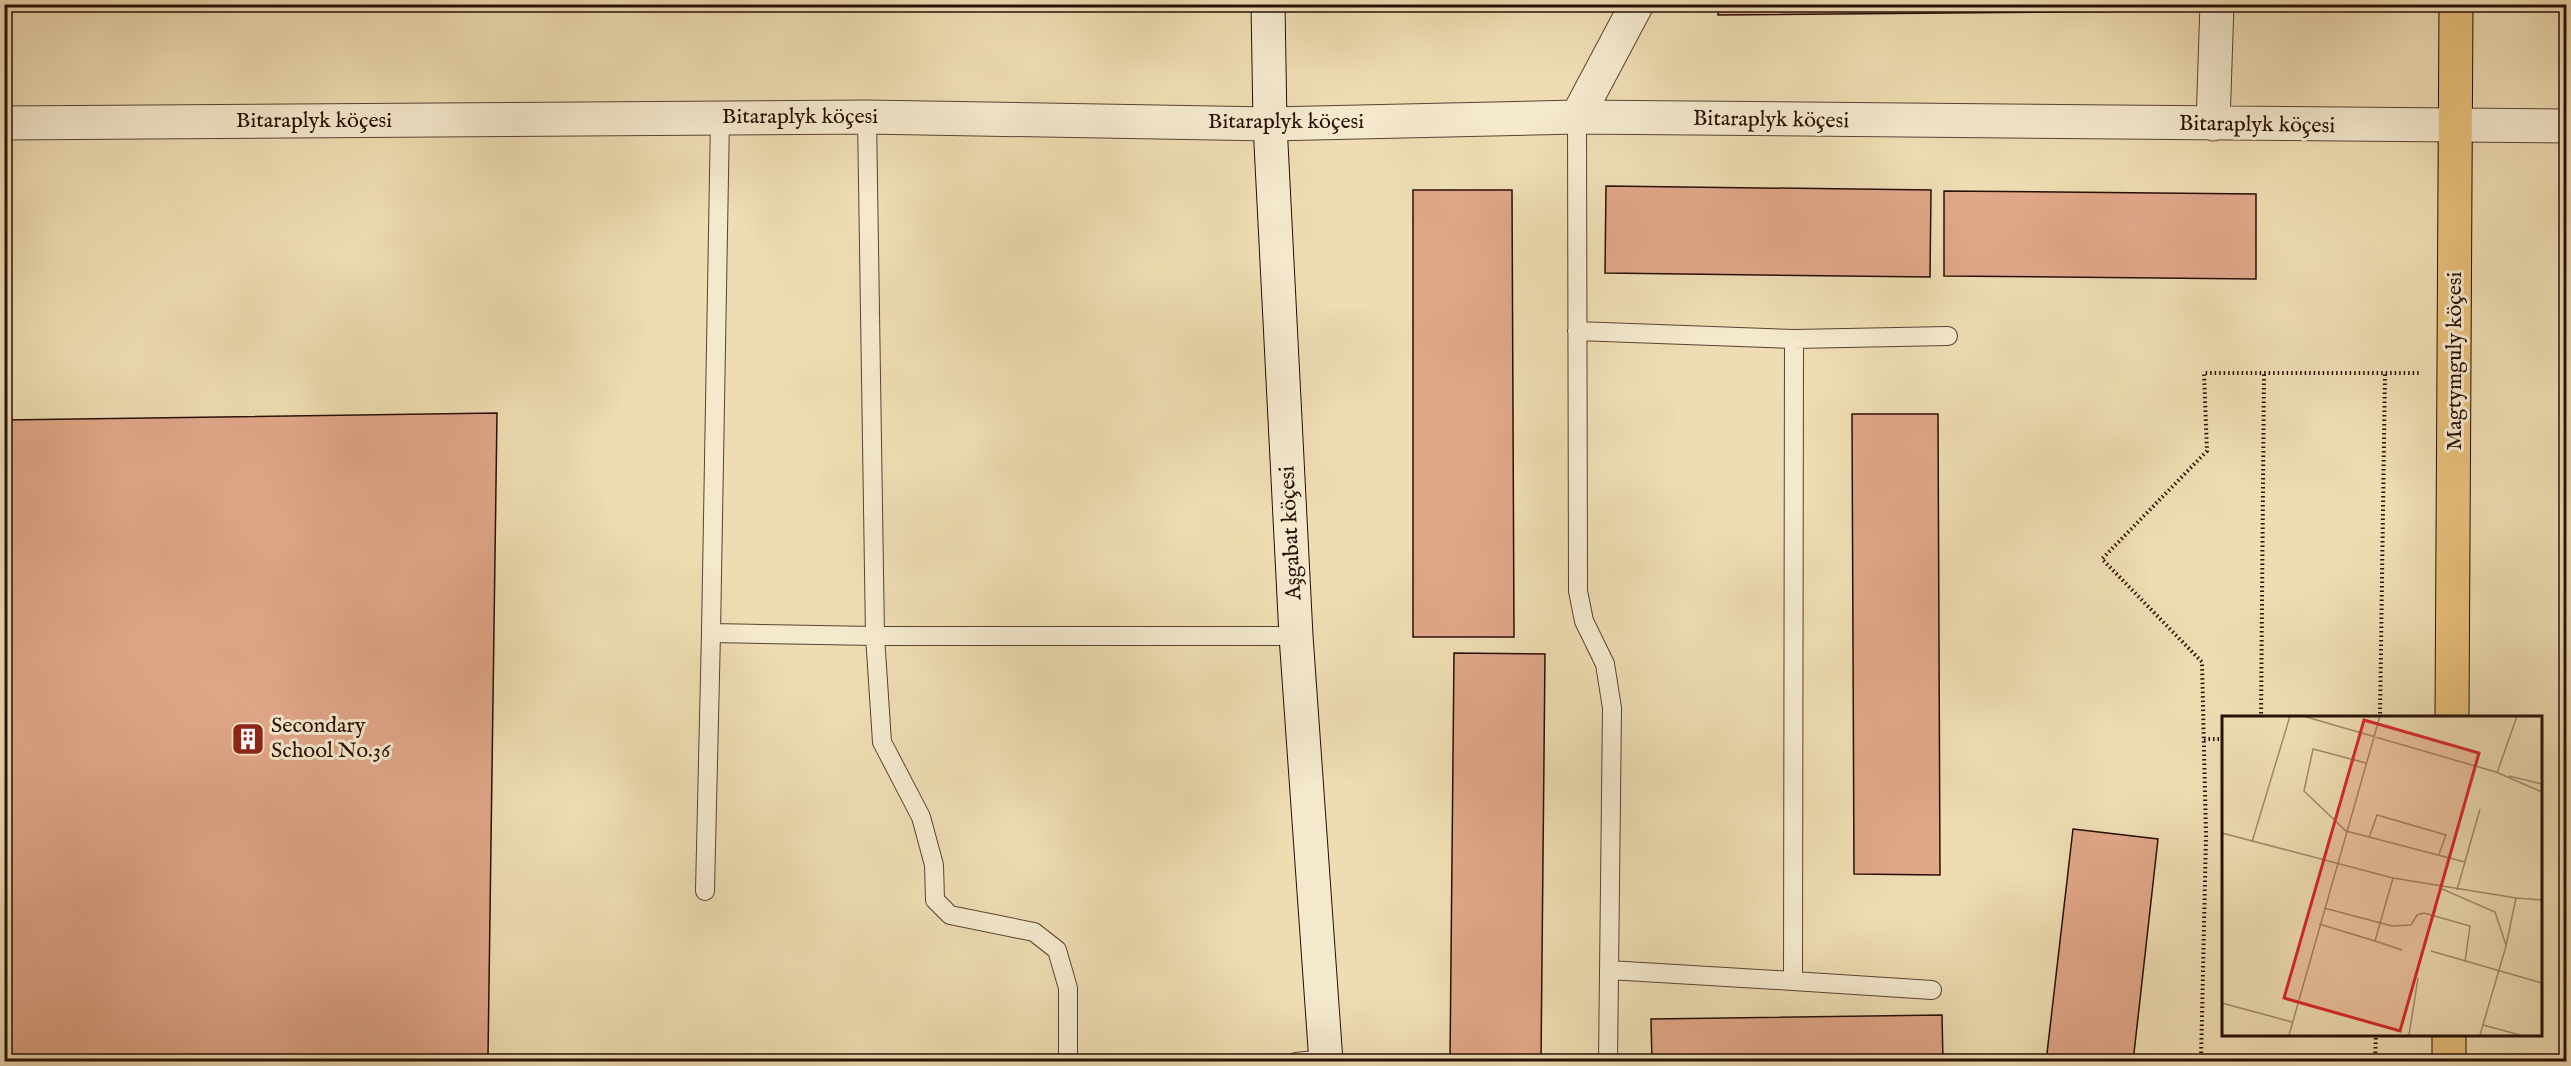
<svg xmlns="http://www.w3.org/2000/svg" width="2571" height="1066" viewBox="0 0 2571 1066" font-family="'IM FELL English',serif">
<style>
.building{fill:#e0a688;stroke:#281007;stroke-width:1.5}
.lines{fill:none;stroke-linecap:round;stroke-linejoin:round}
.lane-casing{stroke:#5a4332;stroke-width:20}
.street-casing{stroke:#5a4332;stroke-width:35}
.secondary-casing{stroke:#281007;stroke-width:35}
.primary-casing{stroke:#281007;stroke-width:35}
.path{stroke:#281007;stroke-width:4;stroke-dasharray:1.5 3;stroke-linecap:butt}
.lane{stroke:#f4e8cd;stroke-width:18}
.street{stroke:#f4e8cd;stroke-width:33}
.secondary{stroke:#f4e8cd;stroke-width:33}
.primary{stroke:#e7be79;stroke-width:33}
.labels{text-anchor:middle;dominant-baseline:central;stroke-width:6;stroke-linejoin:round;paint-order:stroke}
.street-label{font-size:22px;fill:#281007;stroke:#f4e8cd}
.poi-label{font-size:22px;fill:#281007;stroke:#f4e8cd;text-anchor:start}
.inset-road{fill:none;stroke:#9f8a6e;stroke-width:1.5}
.view{fill:#d62828;fill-opacity:0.15;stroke:#d62828;stroke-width:3}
.inset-edge{fill:none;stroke:#281007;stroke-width:3}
</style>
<rect width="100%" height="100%" fill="#eedcb2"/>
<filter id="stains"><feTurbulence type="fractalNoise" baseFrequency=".00333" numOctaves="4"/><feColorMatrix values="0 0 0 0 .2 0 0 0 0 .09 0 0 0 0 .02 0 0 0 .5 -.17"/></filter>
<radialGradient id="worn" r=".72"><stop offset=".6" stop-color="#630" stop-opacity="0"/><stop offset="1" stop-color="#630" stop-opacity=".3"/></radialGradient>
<path class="building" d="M1718 4H2165V11L1718 15Z
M1606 186 1931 190 1930 277 1605 273Z
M1413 190H1512L1514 637H1413Z
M1944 191 2256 194V279L1944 276Z
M497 413 488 1057 424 1062H4V420Z
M1852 414H1938L1940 875 1854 874Z
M1454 653 1545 654 1541 1062H1450Z
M2073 829 2158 839 2133 1062H2046Z
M1942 1015 1943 1062H1652L1651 1019Z"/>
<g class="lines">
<g class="lane-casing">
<path id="lane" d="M867 117 875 636 882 742 921 817 934 865 935 900 950 915 1034 932 1057 950 1068 988V1062
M1577 117 1578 591 1584 621 1605 664 1612 708 1608 1062
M720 118 711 633 875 636H1296
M1577 331 1794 339 1793 981 1609 970
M1794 339 1948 336
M705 891 711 633
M1793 981 1932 990
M1296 1062 1326 1059"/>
</g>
<g class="street-casing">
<path id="street" d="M1577 117 1637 4
M4 123 867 117 1270 124 1577 117 2566 126
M2213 124 2217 4"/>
</g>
<g class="secondary-casing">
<path id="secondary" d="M1268 4 1270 124 1296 636 1326 1062"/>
</g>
<g class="primary-casing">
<path id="primary" d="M2452 718 2456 4
M2449 1062V1034"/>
</g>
<path class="path" d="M2261 718 2264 372
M2380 718 2385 372
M2204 739H2223
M2201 1062 2206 836 2202 662 2102 559 2207 451 2204 373H2419
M2375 1062 2376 1034"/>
<use href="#lane" class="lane"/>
<use href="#street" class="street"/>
<use href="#secondary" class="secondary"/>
<use href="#primary" class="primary"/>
</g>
<defs>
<g id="building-square" transform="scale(1.725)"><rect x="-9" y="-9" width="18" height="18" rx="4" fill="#8f2418" stroke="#f4e8cd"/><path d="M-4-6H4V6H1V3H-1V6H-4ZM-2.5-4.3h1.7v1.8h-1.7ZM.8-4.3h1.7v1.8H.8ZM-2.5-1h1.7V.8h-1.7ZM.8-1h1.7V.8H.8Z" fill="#fff"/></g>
</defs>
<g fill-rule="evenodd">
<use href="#building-square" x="248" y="739"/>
</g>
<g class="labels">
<g class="street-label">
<text x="800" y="117">Bitaraplyk köçesi</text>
<text transform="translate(1771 120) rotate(1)">Bitaraplyk köçesi</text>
<text x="314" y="121">Bitaraplyk köçesi</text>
<text x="1286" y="122">Bitaraplyk köçesi</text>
<text transform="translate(2257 125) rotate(1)">Bitaraplyk köçesi</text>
<text transform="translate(2455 361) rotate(-90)">Magtymguly köçesi</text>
<text transform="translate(1291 533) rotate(-93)">Aşgabat köçesi</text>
</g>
<g class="poi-label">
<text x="271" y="726">Secondary<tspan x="271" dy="25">School No.36</tspan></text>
</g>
</g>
<g transform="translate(2222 716)">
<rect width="320" height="320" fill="#eedcb2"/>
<path class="inset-road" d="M81 0 274 56 320 76M144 47 91 33 82 75 124 115 243 146M275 57 295 0M287 60 320 68M0 117 171 162 294 182M147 122 155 99 224 119 217 138M30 126 68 0M235 174 258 93M102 192 170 210 189 209 195 199 202 197 248 210 243 246M212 200 218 172 273 196 284 229M97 208 153 225 171 162M153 225 180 234M209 235 320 267M0 287 70 306M261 309 298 319M67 319 158 0M187 319 196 262M258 319 284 230 294 182 320 184"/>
<path class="view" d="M142 4 257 37 178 315 62 282Z"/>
<rect width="320" height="320" class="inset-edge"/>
</g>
<rect width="2571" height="1066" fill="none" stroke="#eedcb2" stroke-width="24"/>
<rect x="6" y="6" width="2559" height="1054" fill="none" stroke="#281007" stroke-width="3"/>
<rect x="12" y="12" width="2547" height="1042" fill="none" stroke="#281007" stroke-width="1.5"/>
<rect width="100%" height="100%" filter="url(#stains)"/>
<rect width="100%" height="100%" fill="url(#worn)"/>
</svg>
